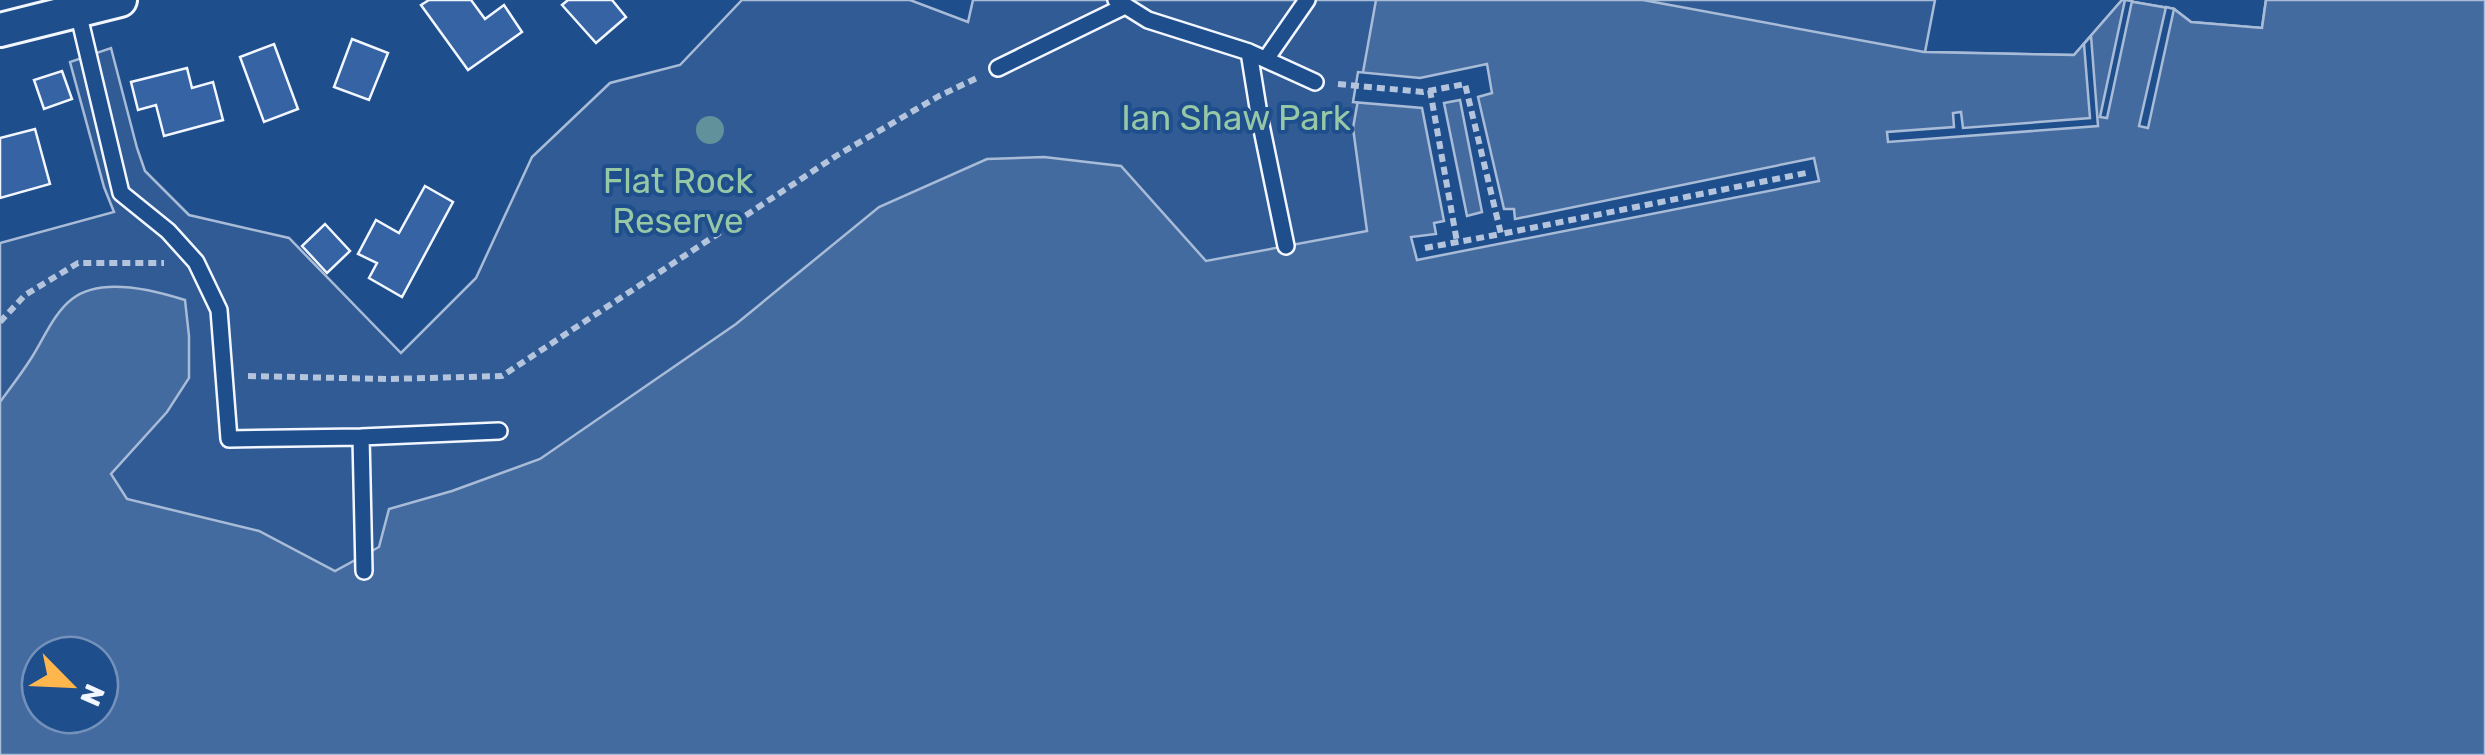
<svg xmlns="http://www.w3.org/2000/svg" width="2485" height="755" viewBox="0 0 2485 755" font-family="Rubik,sans-serif">
<style>
.built{fill:#305b95;stroke:#a8bbd7;stroke-width:2.5}
.water{fill:#446ba0;stroke:#a8bbd7;stroke-width:2.5;fill-rule:evenodd}
.pier{fill:#1f4e8c;stroke:#a8bbd7;stroke-width:2.5;fill-rule:evenodd}
.building{fill:#3563a3;stroke:#f2f6ff;stroke-width:2.5}
.lines{fill:none;stroke-linecap:round;stroke-linejoin:round}
.service-casing{stroke:#f2f6ff;stroke-width:20}
.minor-casing{stroke:#f2f6ff;stroke-width:38}
.path{stroke:#b3c4dc;stroke-width:6;stroke-dasharray:8 5;stroke-linecap:butt}
.service{stroke:#1f4e8c;stroke-width:15}
.minor{stroke:#1f4e8c;stroke-width:32}
.tree{fill:#61919a}
.labels{text-anchor:middle;dominant-baseline:central;stroke-width:8;stroke-linejoin:round;paint-order:stroke}
.park-label{font-size:35px;fill:#97c8a6;stroke:#1f4e8c}
</style>
<rect width="100%" height="100%" fill="#1f4e8c"/>
<path class="built" d="M742 0H910L968 22 973 0H1935L1925 52 2074 55 2122 0 2174 9 2191 22 2262 28 2266 0H2484L1372 302 381 576 0 595V243L114 212 104 187 70 62 111 48 137 148 145 171 189 215 289 238 401 353 476 278 532 157 610 83 680 65Z"/>
<path class="water" d="M1376 0H1643L1924 52 2074 55 2122 0 2174 9 2191 22 2262 28 2266 0H2485V755H0V402C11 387 22 373 32 357 44 338 54 313 72 299 101 276 154 290 185 300L189 336V378L167 412 111 474 127 499 259 531 335 571 379 547 389 509 452 491 540 459 736 324 879 207 987 159 1044 157 1121 166 1206 261 1367 231 1353 128ZM40 655H100V715H40Z"/>
<path class="pier" d="M2125 0 2132 1 2107 118 2100 117Z
M2166 7 2174 9 2148 128 2139 126Z
M2091 36 2098 126 1888 142 1887 132 1954 127 1953 113 1961 112 1963 128 2090 118 2084 44Z
M1487 64 1492 93 1478 97 1504 209H1514L1515 219 1814 158 1819 181 1417 260 1411 237 1436 234 1434 223 1444 221 1422 108 1353 102 1358 72 1420 78ZM1460 100 1482 212 1467 216 1444 103Z"/>
<path class="building" d="M429 0H471L485 19 504 5 522 32 468 70 421 5Z
M568 0H612L626 17 596 43 562 5Z
M352 39 388 53 369 100 334 87Z
M274 44 298 109 264 122 240 57Z
M187 68 192 88 213 82 223 120 164 136 156 105 138 110 131 82Z
M62 71 72 99 44 109 34 80Z
M35 129 50 184 0 198V138Z
M425 186 453 202 402 297 369 278 377 263 358 254 376 220 399 233Z
M325 224 350 251 327 273 302 246Z"/>
<g class="lines">
<g class="service-casing">
<path id="service" d="M1116 0 1148 20 1249 52 1315 82
M78 12 121 193 168 231 196 262 219 310 229 439 361 437 499 431
M1249 52 1260 120 1286 246
M1266 59 1307 0
M998 68 1125 6
M361 437 364 571"/>
</g>
<g class="minor-casing">
<path id="minor" d="M0 30 120 0"/>
</g>
<path class="path" d="M1338 84 1423 92 1465 84 1501 234 1806 173
M1430 90 1457 242
M1425 248 1501 234
M0 322 25 295 78 263H164
M248 376 389 379 502 376 836 156 939 96 979 77"/>
<use href="#service" class="service"/>
<use href="#minor" class="minor"/>
</g>
<circle class="tree" cx="710" cy="130" r="14"/>
<g class="labels">
<g class="park-label">
<text x="1236" y="118">Ian Shaw Park</text>
<text x="678" y="181">Flat Rock<tspan x="678" dy="40">Reserve</tspan></text>
</g>
</g>
<g transform="translate(70 685) rotate(114)"><circle r="48" fill="#1f4e8c" stroke="#7391ba" stroke-width="2.5"/>
<path d="M0-8L18 38L0 25L-18 38Z" fill="#ffb74d"/>
<text y="-15" font-size="28" font-weight="bold" text-anchor="middle" fill="#f2f6ff">N</text>
</g>
</svg>
